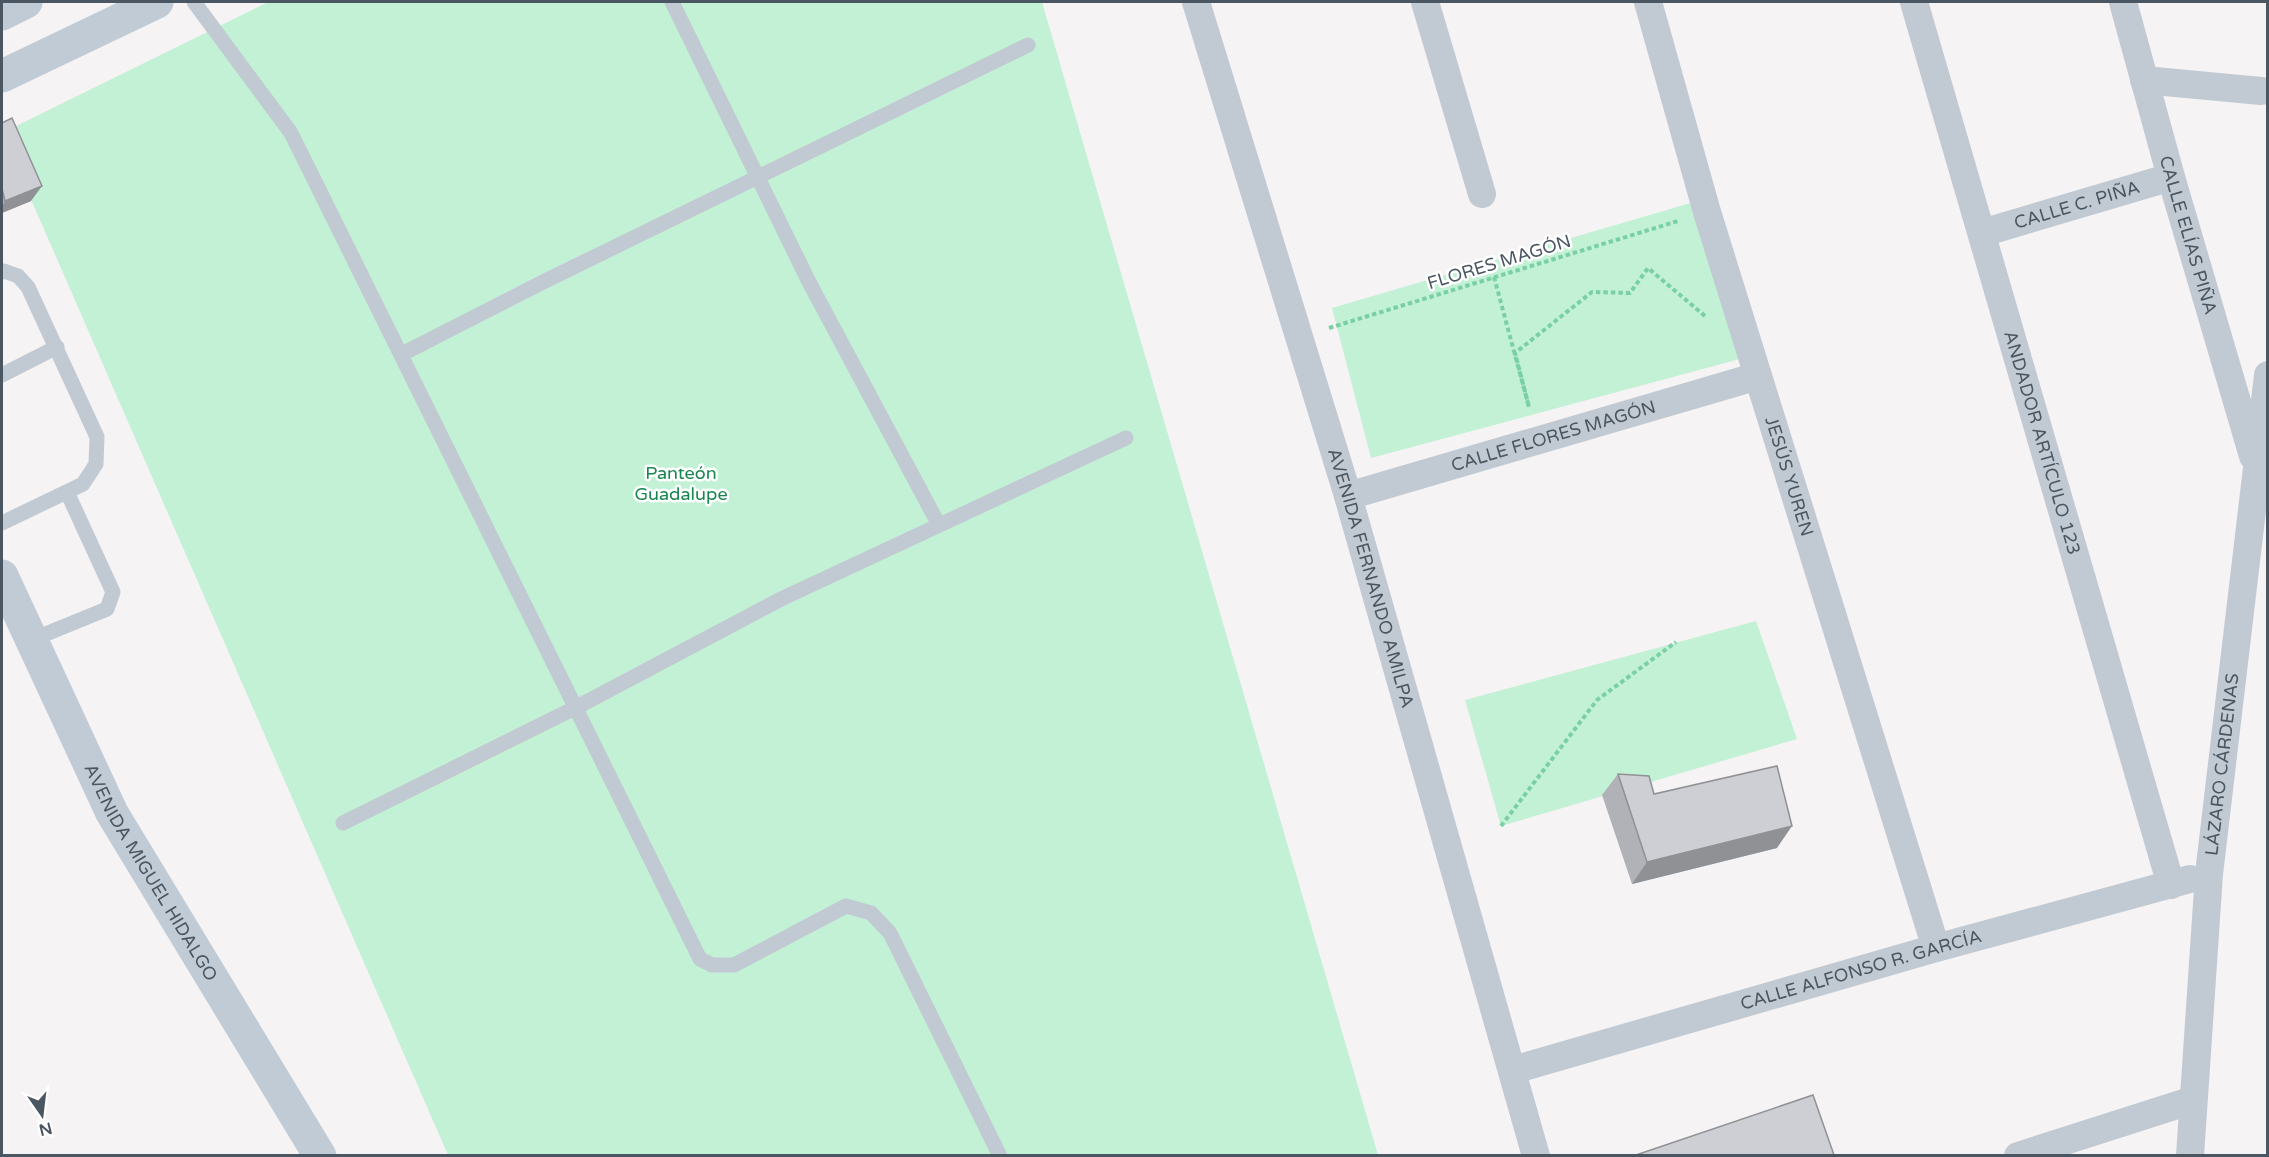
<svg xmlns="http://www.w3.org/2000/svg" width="2269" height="1157" viewBox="0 0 2269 1157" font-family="'Varela Round',sans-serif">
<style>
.green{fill:#c3f1d5}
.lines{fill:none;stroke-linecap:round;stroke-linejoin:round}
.path{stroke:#7ad0a6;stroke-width:4;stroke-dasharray:4.5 3;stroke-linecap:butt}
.lane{stroke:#c1cad2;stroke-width:15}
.street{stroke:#c1cad2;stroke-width:28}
.secondary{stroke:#c1cbd6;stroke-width:33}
.wall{fill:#b0b2b7}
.shaded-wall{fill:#909195}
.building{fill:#cdcfd5;stroke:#909195;stroke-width:1.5}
.labels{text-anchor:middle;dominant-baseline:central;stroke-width:5;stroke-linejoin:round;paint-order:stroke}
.street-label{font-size:18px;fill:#4a5661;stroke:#fff}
.park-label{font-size:18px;fill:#17864f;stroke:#fff}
</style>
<rect width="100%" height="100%" fill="#f5f3f3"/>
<path class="green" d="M268 2H1042L1378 1155H448L2 133Z
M1694 202 1751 356 1371 458 1332 308Z
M1756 621 1797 739 1501 826 1465 700Z"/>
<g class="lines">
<path class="path" d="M1494 277 1529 407 1515 353 1592 292 1630 293 1648 268 1705 316
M1329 328 1678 221
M1501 826 1597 700 1676 642"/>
<path class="lane" d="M194 2 291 133 700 959 712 965H734L846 906 871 913 890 933 1000 1156
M672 2 809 282 939 525
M2 272 4 271 18 276 28 287 97 437 96 464 83 484 2 523
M402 354 543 282 1028 45
M2 375 57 347
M31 640 107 609 113 592 67 492
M343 823 577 707 781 599 1126 438"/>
<g class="street">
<path id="s1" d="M1196 2 1348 496 1536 1156"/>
<path d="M1425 2 1482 194"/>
<path id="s2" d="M1648 2 1707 212 1936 948"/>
<path id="s3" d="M1914 2 2171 885"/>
<path id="s4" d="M2123 2 2171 177 2253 456"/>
<path d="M2144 80 2261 91"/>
<path id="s5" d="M1982 233 2171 177"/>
<path id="s6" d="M1348 496 1758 376"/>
<path id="s7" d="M1513 1070 1936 948 2190 879"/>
<path d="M2018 1156 2193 1100"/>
<path id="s8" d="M2190 1156 2209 874 2268 375"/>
</g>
<g class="secondary">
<path d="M2 14 26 2"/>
<path d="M2 76 157 2"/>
<path id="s9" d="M2 576 112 813 320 1156"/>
</g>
</g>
<path class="wall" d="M2 123 31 201 2 213Z
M1618 774 1654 794 1777 848 1632 884 1602 795Z"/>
<path class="shaded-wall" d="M42 186 31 201 2 213V207L5 201Z
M1792 826 1777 848 1632 884 1647 862Z"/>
<path class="building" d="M12 118 42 186 5 201 2 189V123Z
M1777 766 1792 826 1647 862 1618 774 1649 776 1654 794Z
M1813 1095 1834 1155H1636Z"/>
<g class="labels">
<g class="street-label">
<text stroke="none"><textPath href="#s5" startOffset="99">CALLE C. PIÑA</textPath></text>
<text stroke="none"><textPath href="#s4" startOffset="242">CALLE ELÍAS PIÑA</textPath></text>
<text transform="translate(1499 262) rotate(-17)">FLORES MAGÓN</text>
<text stroke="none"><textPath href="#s6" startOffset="214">CALLE FLORES MAGÓN</textPath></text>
<text stroke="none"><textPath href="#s3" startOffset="459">ANDADOR ARTÍCULO 123</textPath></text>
<text stroke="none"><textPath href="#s2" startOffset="495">JESÚS YUREN</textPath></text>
<text stroke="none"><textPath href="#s1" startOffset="602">AVENIDA FERNANDO AMILPA</textPath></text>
<text stroke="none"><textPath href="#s8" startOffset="393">LÁZARO CÁRDENAS</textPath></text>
<text stroke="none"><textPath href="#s9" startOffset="332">AVENIDA MIGUEL HIDALGO</textPath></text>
<text stroke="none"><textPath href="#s7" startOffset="362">CALLE ALFONSO R. GARCÍA</textPath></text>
</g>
<g class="park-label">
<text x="681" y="473">Panteón<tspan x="681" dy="21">Guadalupe</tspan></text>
</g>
</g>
<rect width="2269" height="1157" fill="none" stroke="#4a5661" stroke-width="6"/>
<g transform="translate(42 1115) rotate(166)" stroke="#ffffff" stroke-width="4.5" paint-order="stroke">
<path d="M0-4.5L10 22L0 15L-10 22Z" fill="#4a5661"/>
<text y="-9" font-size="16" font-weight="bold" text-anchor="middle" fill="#4a5661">N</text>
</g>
</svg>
